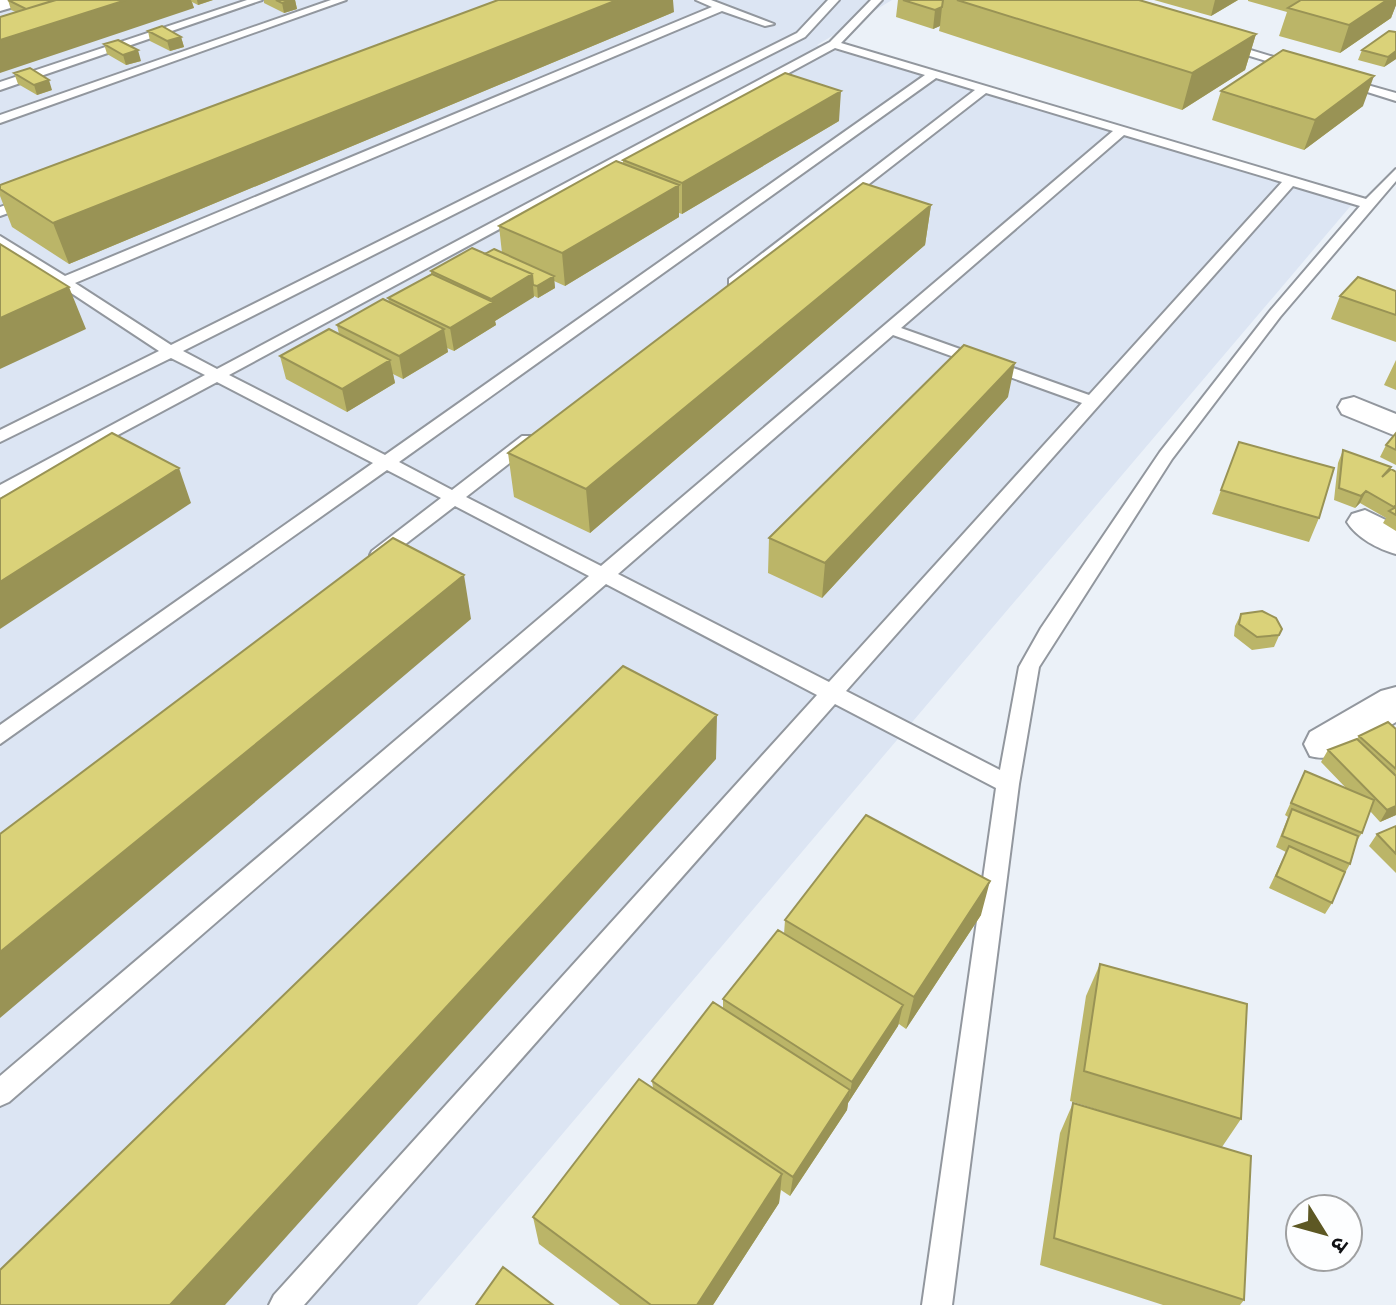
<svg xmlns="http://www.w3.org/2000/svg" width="1396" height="1305" viewBox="0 0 1396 1305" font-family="Rubik,'Noto Sans Devanagari',sans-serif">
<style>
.built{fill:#dce5f3}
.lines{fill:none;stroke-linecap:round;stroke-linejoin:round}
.service-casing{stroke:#92979e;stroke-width:4}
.minor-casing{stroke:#92979e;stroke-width:4}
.service{fill:#fff;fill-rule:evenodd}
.minor{fill:#fff;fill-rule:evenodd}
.wall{fill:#bbb568}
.shaded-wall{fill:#999355}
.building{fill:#dad279;stroke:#999355;stroke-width:2}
</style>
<rect width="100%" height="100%" fill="#ebf1f8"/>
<path class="built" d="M0 0H892L817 45 1354 202 417 1305H0Z"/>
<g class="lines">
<g class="service-casing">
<path id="service" d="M247 0H262L0 90V82Z
M331 0H346L0 123V115Z
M696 0H711L774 24 765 26 722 11 75 283 171 345 797 33 828 0H839L805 37 183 351 217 369 830 42 871 0H882L841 43 1366 199 1396 169V181L1280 317 1172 459 1039 667 1019 784 952 1305H922L996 788 835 704 304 1305H269L274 1295 817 695 606 584 9 1102 0 1106V1076L589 576 455 506 386 559H372L370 555 372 551 441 498 387 470 0 744V725L373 463 217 382 0 498V485L205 375 171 358 0 442V430L159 351 0 246V236L65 276 712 7ZM835 48 925 75 385 455 229 375ZM936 78 975 90 729 279V285H739L986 93 1113 131 601 566 466 497 534 444V436H522L452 490 399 462ZM1124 135 1282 182 1089 395 901 328ZM1293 186 1360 206 1270 311 1160 452 1041 628 1019 667 1000 770 846 691ZM893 335 1082 403 829 682 618 574Z
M1224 42 1297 64 1299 66 1293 69 1220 47 1218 45Z
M1346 79 1396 93V101L1342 84 1340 82Z
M31 196 36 197V203L0 216V207Z"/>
</g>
<g class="minor-casing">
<path id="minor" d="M0 0H27L24 4 0 11Z
M1354 397 1396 414V436L1342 414 1338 407 1342 400Z
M1365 510 1396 525V554C1378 549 1357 538 1347 522L1352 514Z
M1396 687V722C1370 737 1341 765 1310 756L1304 744 1310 732 1381 691Z"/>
</g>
<use href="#service" class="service"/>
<use href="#minor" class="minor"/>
</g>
<path class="wall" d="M8 0H213L198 5 192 2 194 8 16 12 11 10Z
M264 0H295L297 9 284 13 264 3Z
M898 0H1139L1256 34 1245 70 1182 110 939 31 940 26 933 29 896 17Z
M1154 0H1238L1211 16Z
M1248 0H1396V5L1391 18 1340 53 1279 36 1287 12 1248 1Z
M674 12 69 264 12 227 0 196V185Z
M148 31 181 37 184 47 170 51 150 41Z
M1396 32V59L1384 67 1358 60 1362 50Z
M104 44 141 61 126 65 107 54Z
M14 73 52 90 37 95 18 84Z
M1221 91 1363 106 1304 150 1212 120Z
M839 121 682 214 679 213V217L565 286 554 281 555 288 538 298 534 296 495 321 496 325 454 351 447 348 448 352 403 379 393 374 395 383 347 412 286 379 280 356 339 334 337 325 389 302 388 298 431 274V271L485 254 502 253 499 226 623 164V160Z
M931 205 925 245 590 533 514 497 508 453Z
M1396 291V342L1331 319 1340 296Z
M1396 360V390L1384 385Z
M1008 397 822 598 768 573 769 538Z
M1396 433V465L1380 457 1386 445Z
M1239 442 1319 518 1309 542 1212 514Z
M1343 450 1391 467 1389 471 1396 472V531L1383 523 1386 518 1360 503 1355 508 1334 500 1338 463Z
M1241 614 1282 629 1274 647 1252 650 1234 636 1235 626Z
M1396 729V815L1380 822 1370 811 1362 833 1356 842 1350 864 1345 873 1332 903 1325 914 1269 888 1286 852 1276 847 1288 817 1285 815 1305 771 1346 788 1321 762 1328 750 1357 739 1359 736Z
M1396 826V873L1369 846 1377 834Z
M981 915 906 1029 899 1024 848 1103 847 1110 790 1196 781 1190 779 1203 713 1305H620L539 1244 533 1217 653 1088 652 1081 723 1008V999L784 934 785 920Z
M1100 964 1241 1119 1222 1147 1244 1300 1240 1305H1163L1040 1265 1060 1133 1073 1103 1130 1120 1070 1101 1086 996Z"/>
<path class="shaded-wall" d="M126 0H191L194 8 0 73V40Z
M197 0H213L198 5Z
M291 0H295L297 9 284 13 282 3Z
M617 0H673L674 12 69 264 53 223Z
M1215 0H1238L1211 16Z
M1387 0H1396V5L1391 18 1340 53 1349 25Z
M942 7 940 26 933 29 935 10Z
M1256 34 1245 70 1182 110 1192 73Z
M181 37 184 47 170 51 167 41Z
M138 50 141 61 126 65 123 55Z
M1396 51V59L1384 67 1388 57Z
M1374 76 1363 106 1304 150 1315 120Z
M49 80 52 90 37 95 34 85Z
M841 91 839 121 682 214V183Z
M679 185V217L565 286 562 253Z
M931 205 925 245 590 533 586 489Z
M532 274 534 297 495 321 496 325 454 351 450 328 492 303 491 299Z
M554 276 555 288 538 298 537 286Z
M69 287 86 329 0 369V318Z
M444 329 448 352 403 379 399 356Z
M390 360 395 383 347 412 342 389Z
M1015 363 1008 397 822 598 825 563Z
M179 468 191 503 0 629V582Z
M1366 491 1360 503 1355 508 1361 496Z
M464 575 471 619 0 1018V952Z
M717 715 716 759 225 1305H170Z
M1396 806V815L1380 822 1387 810Z
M990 881 981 915 906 1029 914 997Z
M903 1005 898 1026 848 1103 852 1082Z
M850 1090 847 1110 790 1196 793 1177Z
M782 1174 779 1203 713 1305H697Z"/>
<path class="building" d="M8 0H56L26 9Z
M55 0H126L0 40V17Z
M276 0H291L282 3Z
M498 0H617L53 223 0 189V185Z
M903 0H943L942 7 935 10Z
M957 0H1139L1256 34 1192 73Z
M1301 0H1387L1349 25 1288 8Z
M162 26 181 37 167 41 148 31Z
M1389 31 1396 32V51L1388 57 1362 50Z
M118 40 138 50 123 55 104 44Z
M1283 50 1374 76 1315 120 1221 91Z
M30 68 49 80 34 85 14 73Z
M785 73 841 91 682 183 623 160Z
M616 161 679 185 562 253 499 226Z
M863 183 931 205 586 489 508 453Z
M0 244 69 287 0 318Z
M472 248 532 274 491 299 431 271Z
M494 249 554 276 537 286 533 285 532 274 485 254Z
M432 274 493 302 450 328 388 298Z
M1358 277 1396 291V315L1340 296Z
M383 299 444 329 399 356 337 325Z
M329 329 390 360 342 389 280 356Z
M964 345 1015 363 825 563 769 538Z
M112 433 179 468 0 582V499Z
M1396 433V450L1386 445Z
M1239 442 1334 468 1319 518 1221 490Z
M1343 450 1391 467 1382 477 1391 469 1396 472V505L1394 507 1366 491 1361 496 1339 488Z
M1396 507V515L1389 511Z
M393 538 464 575 0 952V834Z
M1262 611 1276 618 1282 629 1279 635 1257 637 1239 624 1241 614Z
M623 666 717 715 170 1305H0V1270Z
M1388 722 1396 729V769L1359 736Z
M1357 739 1396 776V806L1387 810 1328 750Z
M1305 771 1374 800 1362 833 1291 803Z
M1292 809 1358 836 1350 864 1282 836Z
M866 815 990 881 914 997 785 920Z
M1396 826V854L1377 834Z
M1289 846 1345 872 1332 903 1276 876Z
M778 930 903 1005 852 1082 723 999Z
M1100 964 1247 1004 1241 1119 1084 1071Z
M713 1002 850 1090 793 1177 652 1081Z
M639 1079 782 1174 697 1305H651L533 1217Z
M1073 1103 1251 1156 1244 1300 1054 1238Z
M503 1267 553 1305H476Z"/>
<g transform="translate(1324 1233) rotate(127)"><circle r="38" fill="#fdfeff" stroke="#9fa0a1" stroke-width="2"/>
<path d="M0-6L14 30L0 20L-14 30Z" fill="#5d5824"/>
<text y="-12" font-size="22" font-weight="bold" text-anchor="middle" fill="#111215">उ</text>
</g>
</svg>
